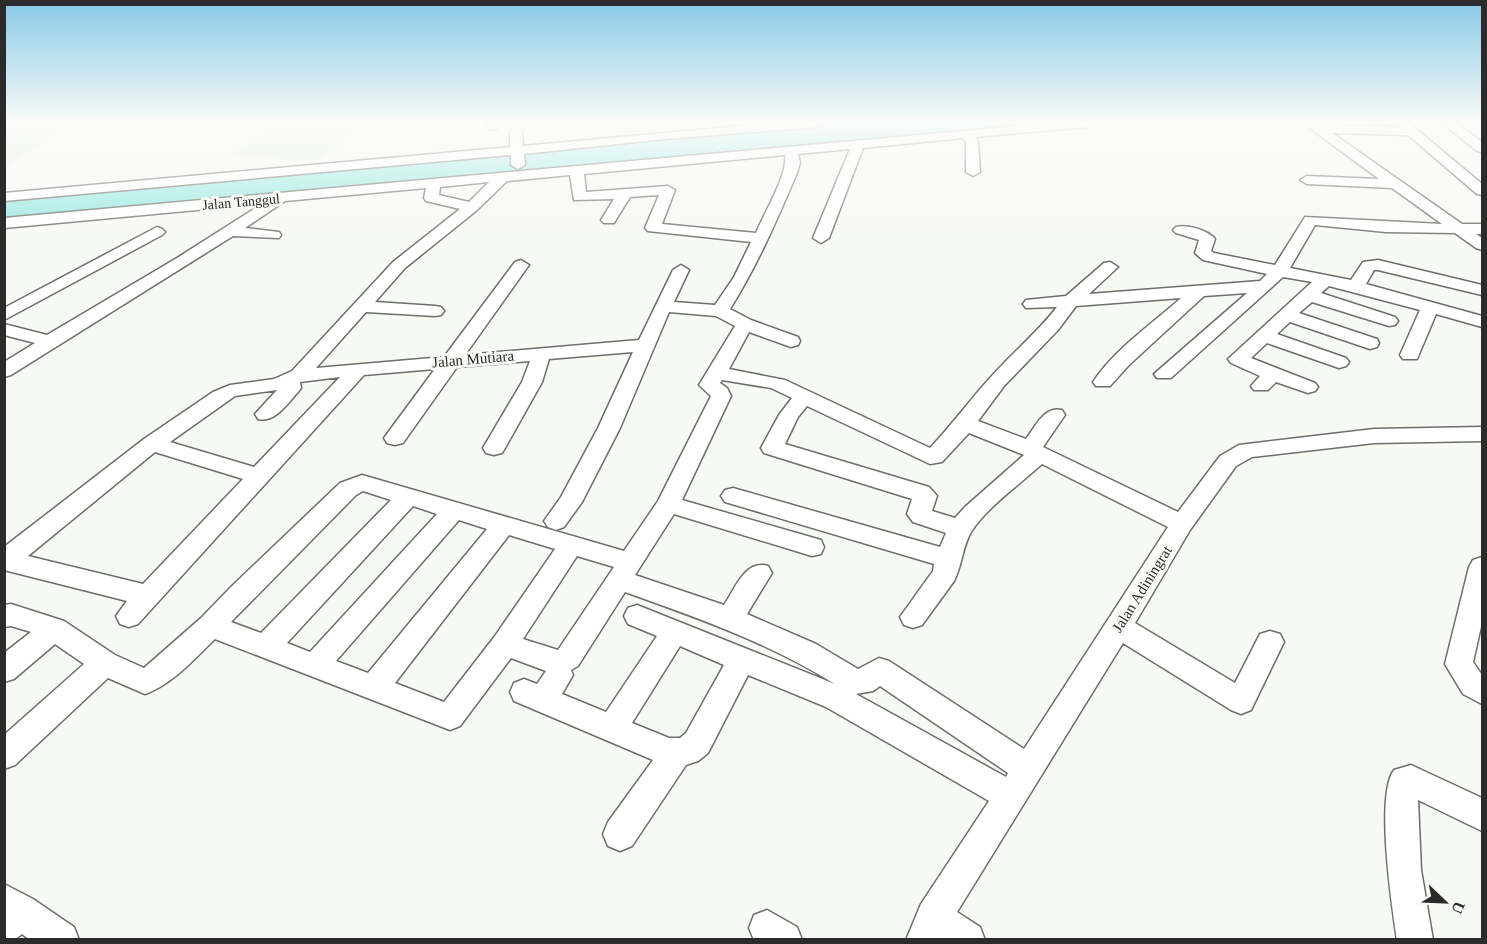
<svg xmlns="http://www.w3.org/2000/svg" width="1487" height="944" viewBox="0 0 1487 944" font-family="'Times New Roman',serif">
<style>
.built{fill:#e8efe4}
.water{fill:#95e8e1}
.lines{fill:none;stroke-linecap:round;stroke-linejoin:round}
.minor-casing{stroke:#6b6e6a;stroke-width:3}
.minor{fill:#fff;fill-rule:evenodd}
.labels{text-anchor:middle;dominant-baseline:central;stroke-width:6;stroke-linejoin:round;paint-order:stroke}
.far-street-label{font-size:14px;fill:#2a2b2a;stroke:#f7f9f5}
.street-label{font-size:15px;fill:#2a2b2a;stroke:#f7f9f5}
</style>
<rect width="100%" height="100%" fill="#f7f9f5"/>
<path class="built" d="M5 123H76L5 166Z
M282 123H368L317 160 230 156Z"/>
<path class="water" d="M857 123H1060L583 167 519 170 497 176 5 221V198L518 155Z"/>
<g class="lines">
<g class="minor-casing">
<path id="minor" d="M488 123H500L496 129 492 130 486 126Z
M514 123H526L522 132 523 146 773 123H823L817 127 665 139 524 154 525 165 518 169 511 165V155L4 201V193L510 147V132Z
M1050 123H1093L1087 127 975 137 978 142 980 172 973 176 966 172V142L963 138 863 148 829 238 821 243 813 238 850 149 798 154 800 162 797 173C777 220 757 266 730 309L751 320 798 337 800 341 798 345 791 347 749 332 729 369 785 380 930 448C951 426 969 401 990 378 1012 353 1037 333 1057 307L1026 308 1023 304 1026 300 1066 296 1104 263 1110 262 1118 267 1089 294 1260 281 1267 274 1203 260 1195 253 1199 240 1176 233 1173 230 1176 227C1186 224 1208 230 1215 239L1211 251 1214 253 1275 265 1305 217 1442 224 1392 188 1307 184 1300 180 1307 176 1379 179 1303 123H1317L1320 125 1399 127 1396 123H1409L1482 184V195L1477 194 1408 135 1332 133 1462 224H1482V234H1476L1482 238V250L1476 248 1455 233 1386 232 1315 225 1290 268 1351 280 1363 262 1378 260 1482 285V295L1378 270H1374L1366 284 1482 316V327L1436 314 1417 359H1403L1400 355 1420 310 1329 286 1321 293 1395 317 1398 321 1395 325 1389 326 1312 302 1299 313 1377 339 1379 343 1377 347 1370 349 1290 322 1277 334 1346 358 1349 362 1346 366 1339 368 1267 343 1251 358 1315 383 1318 387 1315 391 1308 393 1276 382 1268 390H1254L1251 386 1260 376 1231 363 1228 359 1312 282 1283 277 1171 378H1157L1154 374 1247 293 1204 296 1129 365 1110 386H1096L1093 382C1115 349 1152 324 1181 298L1076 306 1058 330 1004 386 978 421 1026 439C1036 426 1044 406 1062 410L1065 415 1043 447 1178 512 1220 456 1239 445 1374 429 1482 427V441L1374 443 1252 457 1236 466 1190 530 1135 623 1235 683 1260 634 1270 631 1280 634 1284 642 1251 710 1241 714 1231 710 1123 643 957 912 980 927 985 940H906L921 904 989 801 826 707 748 675 708 753 698 761 686 765 632 846 620 851 608 846 603 834 608 822 653 760 514 701 510 692 514 683 524 679 537 684 546 671 511 658 460 726 450 730 215 639C194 659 173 684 145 694L108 678 15 765 4 769V735L84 664 55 644 14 679 4 682V653L31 632 11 626 4 627V605L11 604 64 621 115 655 144 668 201 618 232 586 340 483 362 475 624 551 658 501 711 396 699 385 735 326 716 316 669 312 620 428 582 502 564 527 556 530 548 527 544 521 561 497 598 428 633 352 549 359 542 382 505 448 502 453 494 455 486 453 483 448 522 382 530 361 457 367 403 443 395 445 387 443 384 438 435 369 364 375 138 624 129 627 120 624 116 616 127 601 4 570V547L144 439 213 392 230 385 274 379 292 371 393 262 460 209 426 201 424 198 426 188 285 201 245 228 279 232 281 235 279 238 233 236 11 375 4 377V362L35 343 4 335V324L47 335 177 258 262 204 4 228V218ZM785 155C788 175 764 213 756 233L662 224 675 190 668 186 586 192 584 174ZM570 175 574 200 614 199 601 220 604 223H614L630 197 659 195 645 228 648 231 751 242 734 277 715 305 674 302 689 270 681 265 673 270 639 340 465 355 529 265 521 260 515 262 444 357 316 368 366 312 435 316 441 315 444 311 441 307 435 306 375 302 405 268 477 210 507 181ZM489 182 469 202 439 195 440 187ZM340 377 254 467 170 442 235 396 277 390 255 414 258 419C275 423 287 404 298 392L301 388 300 382ZM722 380 771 388 792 398 779 415 761 448 764 453 912 499 907 514 913 522 946 533 940 547 733 488 725 490 721 496 725 502 934 564 933 571 900 617 904 625 913 628 922 625 954 581C962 566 962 548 971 532 986 508 1020 484 1042 464L1168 527 1024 749 889 661 879 658 858 669 816 644 747 614 772 573 768 566C745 559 735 589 724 605L635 575 674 514 812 556 821 554 824 547 821 540 682 500 731 396 727 388 720 383ZM807 406 930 464 942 462 969 433 1024 455 965 507 955 518 932 511 937 496 929 487 785 444 798 417ZM155 452 243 479 143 584 28 556ZM363 491 391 500 261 633 231 622 356 495ZM413 506 437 514 310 652 287 643ZM459 520 487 529 368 673 336 661ZM509 535 555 549 495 636 444 702 395 683ZM577 556 614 567 558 650 523 639ZM625 592C698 618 769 643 835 684L637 605 628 608 624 616 628 624 657 636 606 712 562 694 573 675 571 670 578 666ZM680 646 724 665 686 733 680 738H669L632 723ZM880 686 1008 773 1006 777 856 694 873 691Z
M1442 123H1456L1482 142V152L1477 151Z
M157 227 162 229 165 232 162 235 4 320V308Z
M1482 557V622L1473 662 1482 675V704L1463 694 1445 664 1469 567 1473 560Z
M1411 765 1482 798V831L1418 800 1421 870 1433 940H1397C1392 907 1375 795 1394 770Z
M4 884 33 899 74 927 79 940H30L22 934 14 940H4Z
M767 910 797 927 802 940H754L749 928 754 915Z"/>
</g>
<use href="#minor" class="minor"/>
</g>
<linearGradient id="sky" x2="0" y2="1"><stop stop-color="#87c9e5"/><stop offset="0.48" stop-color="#fbfcfa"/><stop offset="1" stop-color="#fbfcfa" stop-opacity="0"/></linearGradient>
<rect width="1487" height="255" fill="url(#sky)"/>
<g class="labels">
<g class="far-street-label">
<text transform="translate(241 202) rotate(-5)">Jalan Tanggul</text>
</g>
<g class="street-label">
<text transform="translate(473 359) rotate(-5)">Jalan Mutiara</text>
<text transform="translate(1142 589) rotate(-58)">Jalan Adiningrat</text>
</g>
</g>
<rect width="1487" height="944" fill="none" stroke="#2a2b2a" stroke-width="12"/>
<g transform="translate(1445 902) rotate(113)" stroke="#f7f9f5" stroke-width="4.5" paint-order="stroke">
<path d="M0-4.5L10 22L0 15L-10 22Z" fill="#2a2b2a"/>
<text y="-9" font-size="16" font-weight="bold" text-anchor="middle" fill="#2a2b2a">U</text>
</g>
</svg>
